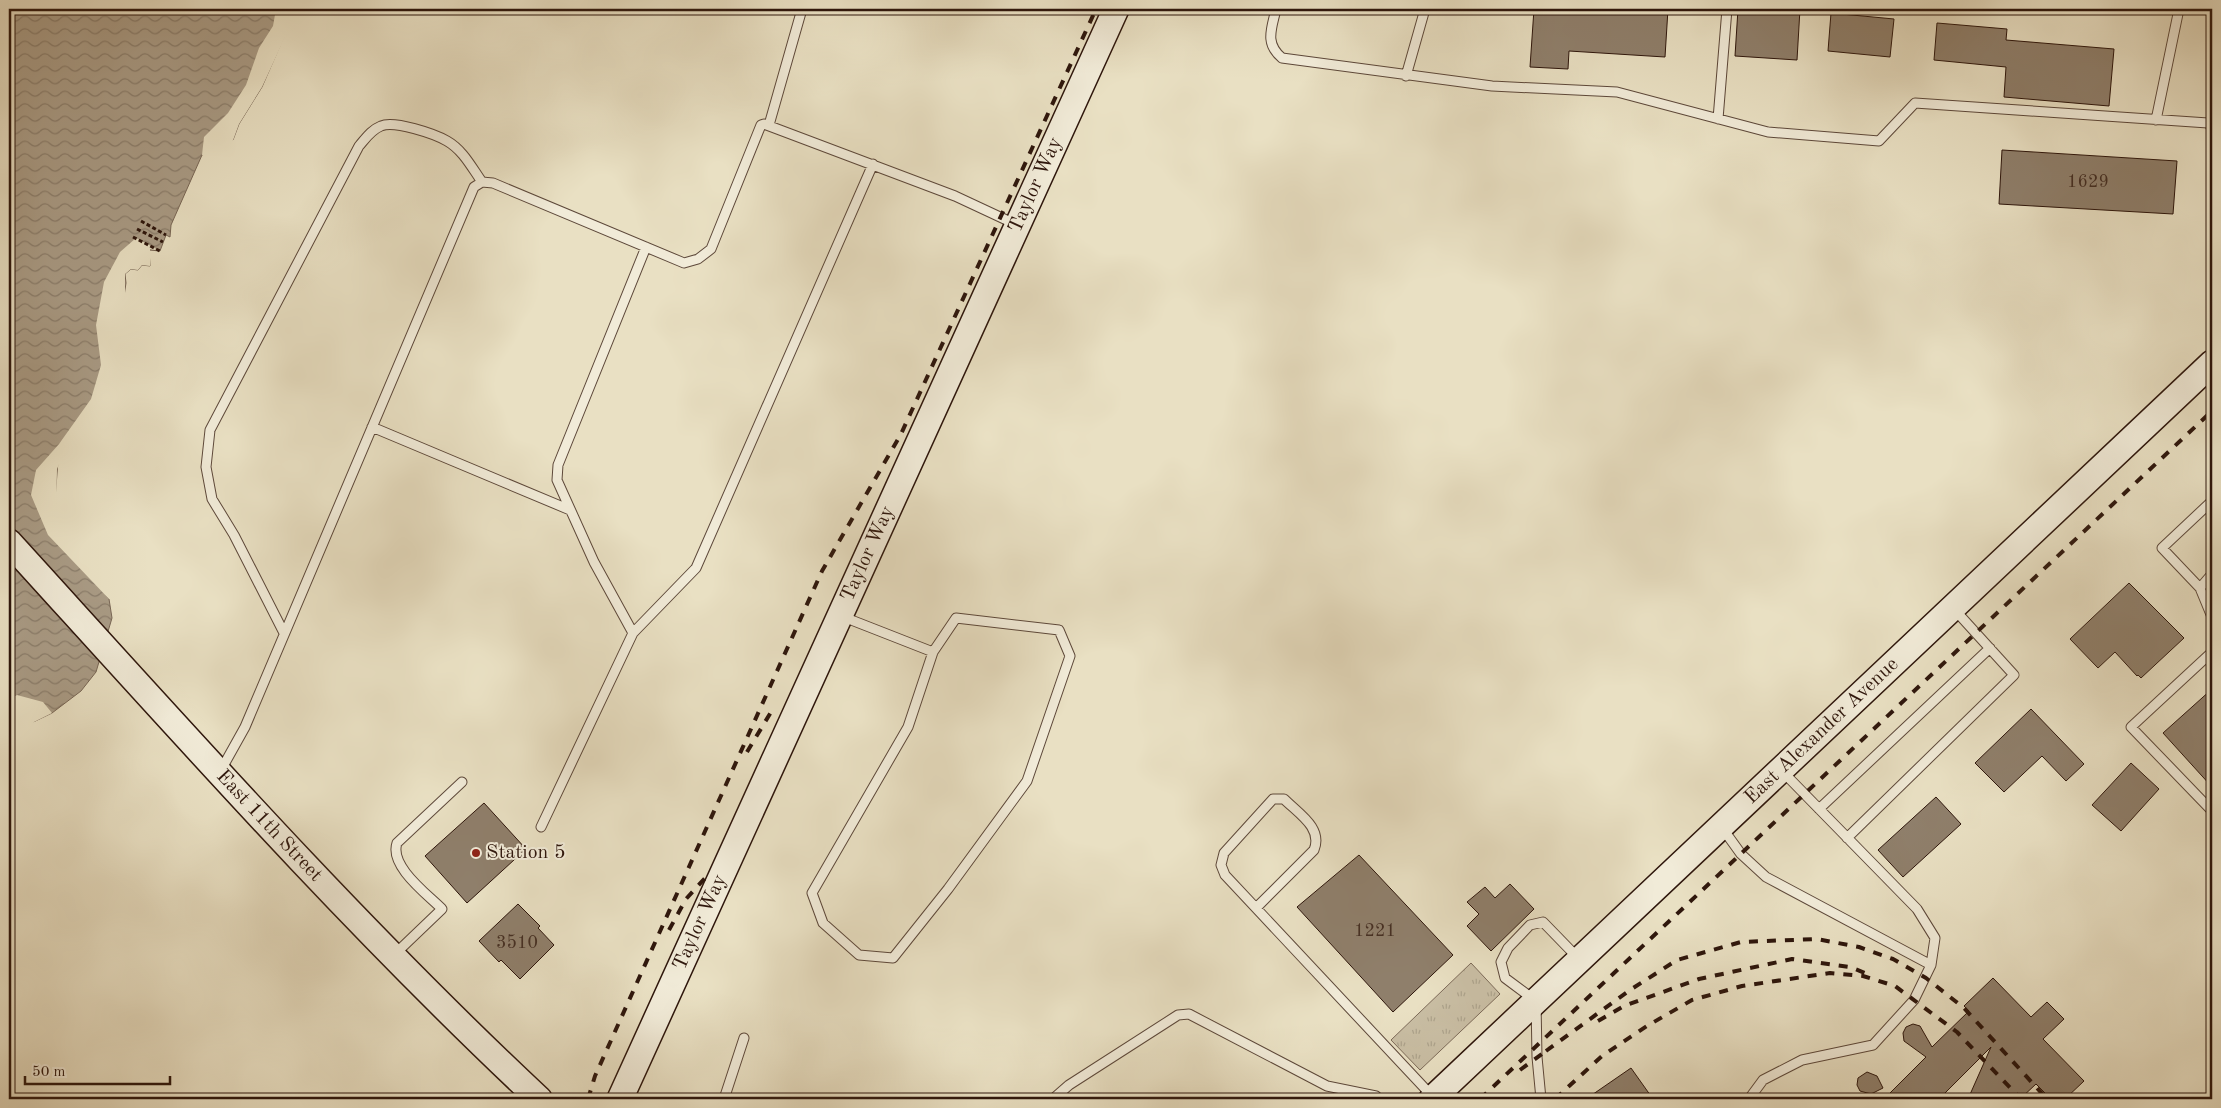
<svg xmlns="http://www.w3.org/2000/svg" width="2221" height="1108" viewBox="0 0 2221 1108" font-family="'Old Standard TT',serif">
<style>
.grass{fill:url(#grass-tufts);stroke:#7c6a58}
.water{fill:url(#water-waves);stroke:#786655}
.pier{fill:#e9e0c3}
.building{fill:#8f7f6b;stroke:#2e160c}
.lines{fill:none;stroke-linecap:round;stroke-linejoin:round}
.lane-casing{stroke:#5d483a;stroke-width:11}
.secondary-casing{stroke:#2e160c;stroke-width:28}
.path{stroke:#2e160c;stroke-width:3;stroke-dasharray:4 2.5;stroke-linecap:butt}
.lane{stroke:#f1ebd8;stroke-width:9}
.secondary{stroke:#f1ebd8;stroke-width:25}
.rail{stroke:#2e160c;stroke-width:4;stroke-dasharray:9 9;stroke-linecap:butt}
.poi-dot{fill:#8f2418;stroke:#f1ebd8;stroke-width:2}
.labels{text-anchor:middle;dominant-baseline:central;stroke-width:4;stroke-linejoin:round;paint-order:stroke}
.number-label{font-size:18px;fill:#463024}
.street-label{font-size:20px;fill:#2e160c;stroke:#f1ebd8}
.poi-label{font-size:20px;fill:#2e160c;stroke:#f1ebd8;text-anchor:start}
</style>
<defs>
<pattern id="grass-tufts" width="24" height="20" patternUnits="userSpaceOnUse" patternTransform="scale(1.25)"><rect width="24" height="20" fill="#c9bea4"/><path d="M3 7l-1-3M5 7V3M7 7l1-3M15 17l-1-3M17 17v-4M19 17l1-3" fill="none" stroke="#ada38c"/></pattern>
<pattern id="water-waves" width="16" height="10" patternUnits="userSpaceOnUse" patternTransform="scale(1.25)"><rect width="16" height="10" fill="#a99b85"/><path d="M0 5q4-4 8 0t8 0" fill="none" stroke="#8a7d6b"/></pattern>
</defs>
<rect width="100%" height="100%" fill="#e9e0c3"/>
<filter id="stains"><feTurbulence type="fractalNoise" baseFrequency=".004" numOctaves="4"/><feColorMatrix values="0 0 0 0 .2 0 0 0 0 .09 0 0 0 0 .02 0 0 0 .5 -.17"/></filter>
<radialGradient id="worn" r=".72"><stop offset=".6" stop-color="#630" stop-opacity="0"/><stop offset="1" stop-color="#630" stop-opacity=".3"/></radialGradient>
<path class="grass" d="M1471 963 1500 994 1420 1070 1391 1040Z"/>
<path class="water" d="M9 9H296L262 87 239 124 233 140 202 155 171 225 170 237 166 235 160 251 149 250 150 266 142 265 138 270 131 269 125 274 126 283 111 382 58 461 54 511 65 542 109 599 112 618 96 672 81 691 52 713 23 727 9 762Z"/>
<path class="pier" d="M276 9H298L262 87 239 124 232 143 205 156 202 155 204 137 228 113 246 85 259 48 273 26Z
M136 238 160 251 150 249V266L142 265 138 270 131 269 125 274V309L113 383 96 422 60 462 57 469 56 511 68 540 112 599H109L48 535 31 495 36 470 59 444 91 399 101 365 96 325 104 282 120 252Z
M17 695 43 702 52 713 34 722 33 725 25 729 9 765V699Z"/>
<path class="building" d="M1534 9H1668L1665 57 1569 51 1568 69 1530 67Z
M1738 9H1800L1797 60 1735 56Z
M1831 13 1894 19 1890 57 1828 51Z
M1937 23 2007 29 2006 40 2114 49 2109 106 2004 97 2006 67 1934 60Z
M2002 150 2177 161 2173 214 1999 204Z
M2129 583 2184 638 2141 678 2138 675 2137 676 2115 652 2098 668 2070 639Z
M2212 689V787L2163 733Z
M2031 709 2084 764 2066 781 2042 756 2004 792 1975 763Z
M2131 763 2159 789 2121 831 2092 805Z
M1936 797 1961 824 1903 877 1878 850Z
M484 803 526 849 467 903 425 856Z
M1359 855 1453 955 1393 1012 1297 907Z
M1510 884 1534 909 1491 951 1467 926 1479 914 1467 902 1485 887 1495 898Z
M518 904 540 926 538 928 554 945 520 979 501 960 499 962 479 941Z
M1993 978 2031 1017 2047 1002 2064 1019 2043 1039 2084 1081 2065 1099H2051L2036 1084 2020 1099H1968L1991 1047 1939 1099H1884L1926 1057 1904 1041 1903 1033 1906 1027 1913 1024 1920 1026 1932 1047 1969 1011 1964 1006Z
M1631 1068 1653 1099H1586Z
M1867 1072 1877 1076 1883 1088 1871 1094 1860 1091 1857 1085 1858 1078Z"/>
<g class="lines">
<g class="lane-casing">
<path id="lane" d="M1276 9C1272 28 1264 43 1282 58L1492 86 1617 92 1768 132 1879 141 1915 103 2208 123 2212 128
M1406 76 1425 9
M1718 119 1727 9
M2156 120 2179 9
M769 125 802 9
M372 427 570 510
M2212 574 2200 588 2212 617
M2200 588 2162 548 2212 501
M841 616 933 652 908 727 812 893 823 923 859 955 893 958 948 889 1027 781 1070 656 1059 630 956 618 933 652
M284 633 234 535 212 499 206 467 210 430 359 146C366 138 371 130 381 126 394 120 435 134 447 141 463 150 472 168 482 182
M633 633 594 562 557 480 558 465 646 247
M2212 652 2131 727 2212 811
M221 770 245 727 474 187 482 182 493 183 684 263 698 259 711 249 761 125 764 124 955 196 1015 224
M1819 809 1990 648
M541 827 633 633 696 568 873 164
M1723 829 1741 854 1766 877 1931 965
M1847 838 2014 675 1954 609
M1256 908 1314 850C1323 828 1299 814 1284 799H1273L1224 853 1221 865 1225 875 1432 1096
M395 954 442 909C427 894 389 866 397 843L462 782
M724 1099 744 1038
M1053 1099 1069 1085 1178 1015 1189 1014 1327 1086 1376 1096 1379 1099
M1541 1099 1537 1057 1536 1001 1505 978 1501 962 1508 948 1530 925 1543 922 1578 958
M1749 1099 1763 1080 1802 1060 1873 1045 1914 1000 1931 965 1935 938 1917 909 1782 771"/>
</g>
<g class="secondary-casing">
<g id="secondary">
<path id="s1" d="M9 542C181 731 352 924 539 1099"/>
<path id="s2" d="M620 1099 1116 9"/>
<path id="s3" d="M1432 1099 2212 363"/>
</g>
</g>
<path class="path" d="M141 221 166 235
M137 229 163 242
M133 237 160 251"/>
<use href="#lane" class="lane"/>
<use href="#secondary" class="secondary"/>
<path class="rail" d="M747 752 771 712
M669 930 686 899 706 877
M1598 1021 1624 1006 1699 979 1792 959 1850 967 1865 973
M1546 1051 1630 990 1677 960 1741 942 1817 939 1859 947 1893 959 1926 978 1964 1008 2047 1099
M1520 1070 1550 1048
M588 1099 595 1076 822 571 901 434 1096 9
M1480 1099 2212 411
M1555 1099 1602 1056 1647 1026 1692 1000 1742 986 1830 973 1863 976 1895 986 1957 1032 2021 1099"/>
</g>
<circle class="poi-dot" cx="476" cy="853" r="5"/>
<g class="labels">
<g class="number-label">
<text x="2088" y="182">1629</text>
<text x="1375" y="931">1221</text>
<text x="517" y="943">3510</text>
</g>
<g class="street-label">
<text stroke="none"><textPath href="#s2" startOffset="1004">Taylor Way</textPath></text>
<text stroke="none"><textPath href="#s2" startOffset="599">Taylor Way</textPath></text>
<text stroke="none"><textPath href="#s3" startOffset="536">East Alexander Avenue</textPath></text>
<text stroke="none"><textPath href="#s1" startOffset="385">East 11th Street</textPath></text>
<text stroke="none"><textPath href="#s2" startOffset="194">Taylor Way</textPath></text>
</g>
<g class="poi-label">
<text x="486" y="853">Station 5</text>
</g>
</g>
<rect width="2221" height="1108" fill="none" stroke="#e9e0c3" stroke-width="30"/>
<rect x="10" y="10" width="2201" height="1088" fill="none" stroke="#2e160c" stroke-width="2.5"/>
<rect x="15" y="15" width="2191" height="1078" fill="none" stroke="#2e160c"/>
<path d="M25 1076v8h145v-8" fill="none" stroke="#2e160c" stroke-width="2.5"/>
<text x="32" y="1076" font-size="15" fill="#2e160c" stroke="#f1ebd8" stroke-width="4" paint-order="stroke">50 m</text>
<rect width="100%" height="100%" filter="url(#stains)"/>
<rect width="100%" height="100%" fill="url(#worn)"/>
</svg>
